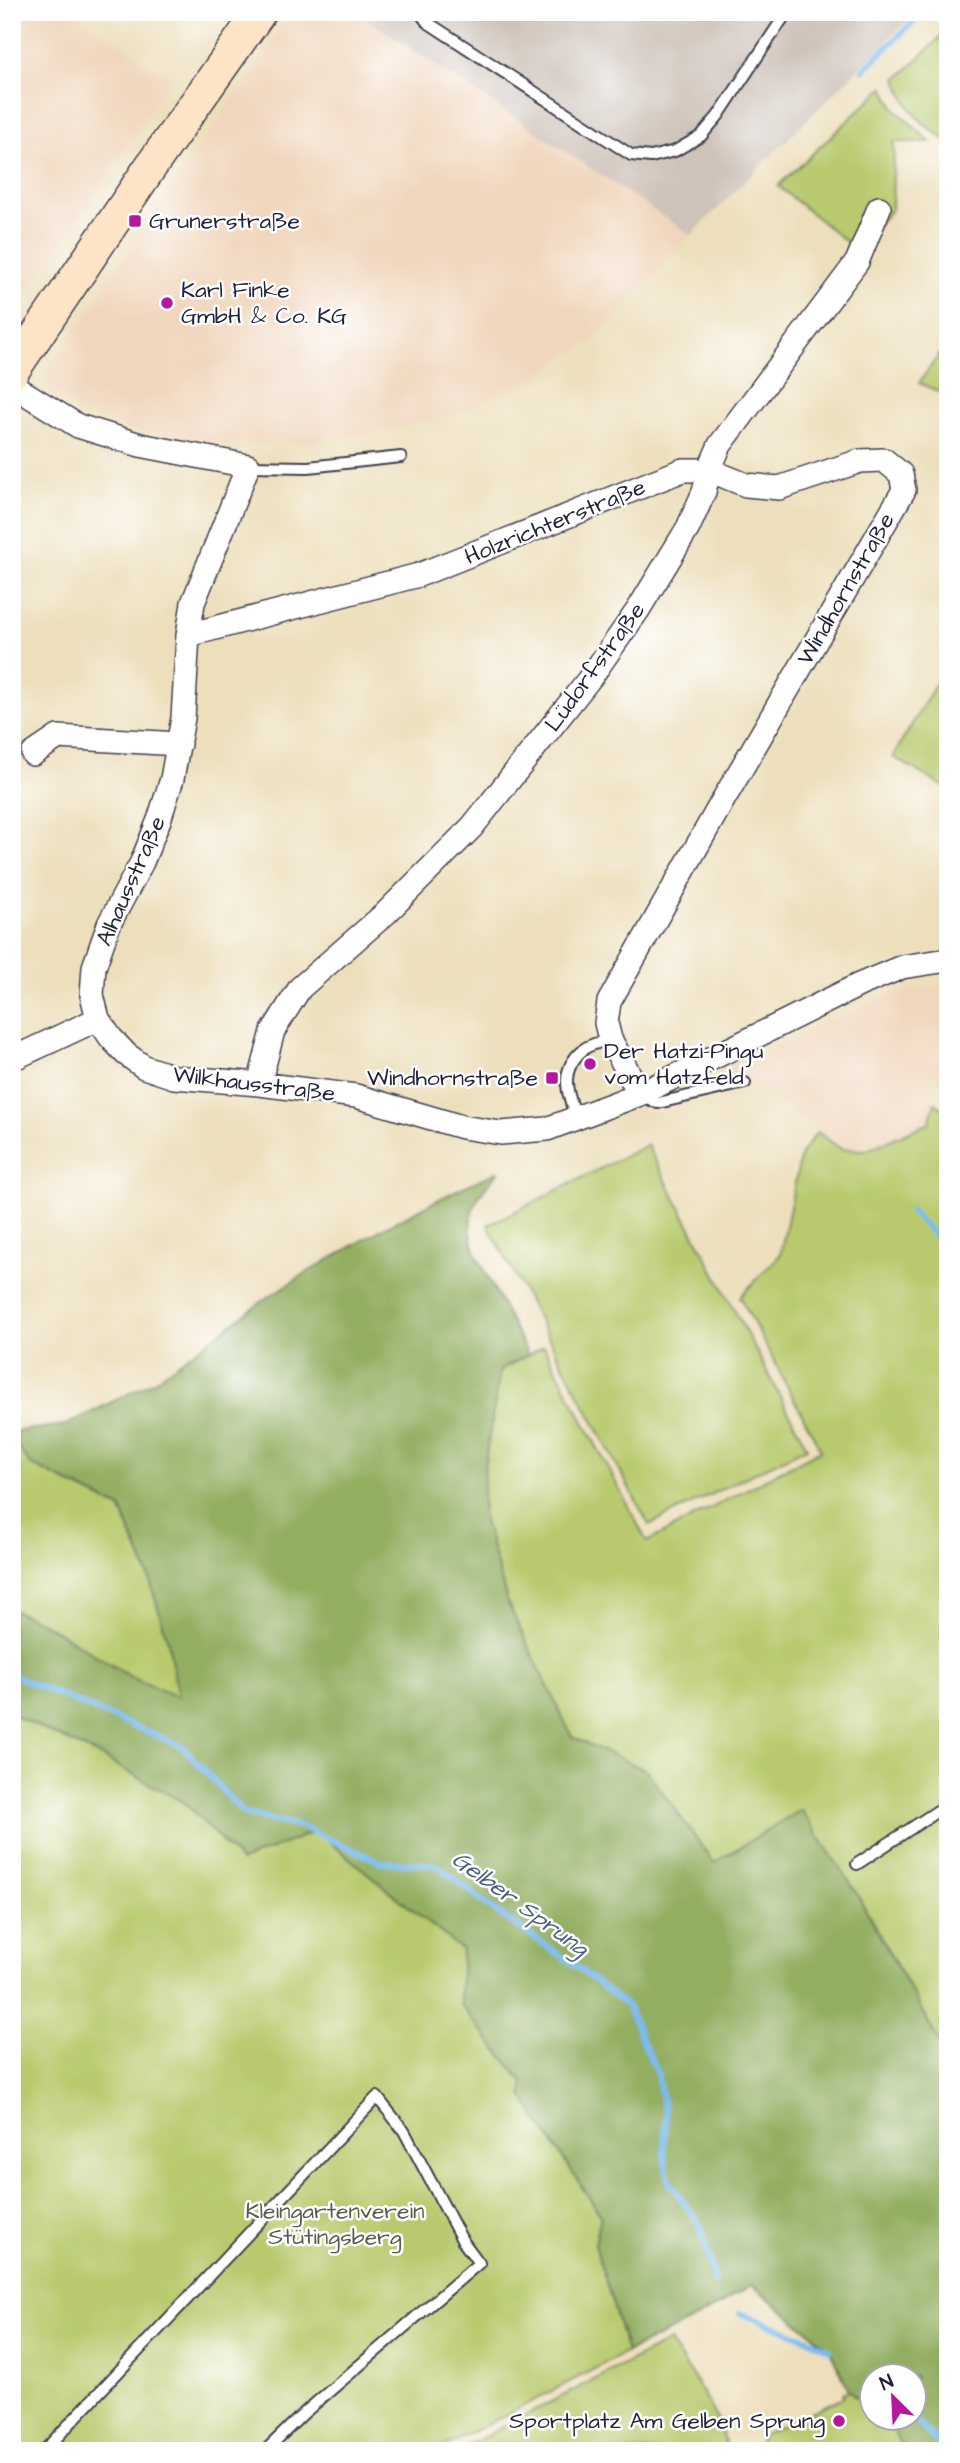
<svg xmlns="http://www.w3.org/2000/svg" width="960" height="2463" viewBox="0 0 960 2463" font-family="'Architects Daughter',sans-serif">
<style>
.built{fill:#f0d6bc}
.industrial{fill:#cec2b9}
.green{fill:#b8ca6d;stroke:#6d7654;stroke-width:2}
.forest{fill:#92ae60;stroke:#5a684e;stroke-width:2}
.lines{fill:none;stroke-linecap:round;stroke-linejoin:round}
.stream{stroke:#7bbbef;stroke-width:6}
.service-casing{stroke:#403e4e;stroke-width:14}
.minor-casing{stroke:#403e4e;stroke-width:26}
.secondary-casing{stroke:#403e4e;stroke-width:35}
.service{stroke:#fff;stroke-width:10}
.minor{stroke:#fff;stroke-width:23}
.secondary{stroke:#fee4c6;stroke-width:32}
.poi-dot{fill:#b5179e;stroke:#fff;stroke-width:2.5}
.labels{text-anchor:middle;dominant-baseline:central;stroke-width:5;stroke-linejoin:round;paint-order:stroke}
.poi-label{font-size:23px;fill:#22223b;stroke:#fff;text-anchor:start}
.street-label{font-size:23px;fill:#22223b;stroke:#fff}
.park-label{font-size:23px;fill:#565d4c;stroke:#fff}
.water-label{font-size:24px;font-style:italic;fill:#465f83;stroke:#fff}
</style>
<rect width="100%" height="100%" fill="#fff"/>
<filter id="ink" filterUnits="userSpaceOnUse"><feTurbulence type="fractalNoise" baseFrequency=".0143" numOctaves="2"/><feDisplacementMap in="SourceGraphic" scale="14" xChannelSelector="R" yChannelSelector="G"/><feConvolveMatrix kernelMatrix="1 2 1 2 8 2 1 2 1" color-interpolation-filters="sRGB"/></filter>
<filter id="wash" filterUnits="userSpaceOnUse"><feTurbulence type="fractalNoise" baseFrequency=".00686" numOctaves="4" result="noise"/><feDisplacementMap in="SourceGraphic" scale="28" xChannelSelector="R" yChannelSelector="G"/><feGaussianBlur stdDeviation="1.57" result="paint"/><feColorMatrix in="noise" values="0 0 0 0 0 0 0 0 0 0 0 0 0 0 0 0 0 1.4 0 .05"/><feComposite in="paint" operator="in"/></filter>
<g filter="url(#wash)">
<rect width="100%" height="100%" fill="#eddfbc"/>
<path class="built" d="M12 12H71L172 78 12 318Z
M292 12H356L691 235 593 339 529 381 457 413 380 433 302 443 226 444 127 429 67 406 46 392 42 382 48 370Z
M943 984 948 1068 924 1078 935 1103 929 1123 867 1150 841 1149 732 1065 892 993Z"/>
<path class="industrial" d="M356 12H916L691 235Z"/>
<path class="green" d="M948 30V142C919 121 909 114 897 79Z
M884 87 895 109 930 142H894L892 209 855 249 778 186Z
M948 342V396L919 383Z
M948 663V789L893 757Z
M935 1103 948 1112V2058L854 1889 801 1810 714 1863 646 1770 572 1737 508 1604 482 1514 485 1461 500 1370 544 1346 647 1542 821 1450 740 1297 780 1255 801 1154 817 1132 841 1149 867 1150 929 1123Z
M647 1145 807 1447 649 1525 488 1225Z
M12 1431H17L15 1442 30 1464 120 1508 148 1574 169 1645 178 1698 133 1678 45 1624 12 1610Z
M12 1714 94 1753 186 1804 240 1861 316 1831 462 1950 460 2004 523 2082V2097L601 2216 595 2245 627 2352 436 2451H12Z
M669 2341C686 2368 726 2420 726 2451H457Z
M849 2390 872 2409V2418C898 2418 891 2438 906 2451H754L765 2433 844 2397 843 2393Z"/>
<path class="forest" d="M499 1171C473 1201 463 1215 476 1254L528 1355 500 1370 485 1461 482 1514 508 1604 572 1737 646 1770 714 1863 801 1810 854 1889 948 2058V2451H906C895 2441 897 2429 883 2418H914V2376H872V2409L849 2390 829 2348 752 2285 698 2317 627 2352 595 2245 601 2216 523 2097V2082L460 2004 462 1950 316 1831 241 1861 186 1804 94 1753 12 1714V1610L45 1624 132 1678 178 1697 169 1645 148 1574 121 1508 30 1464 15 1442 17 1431 66 1425 154 1381 268 1297 308 1272 387 1226 459 1189Z"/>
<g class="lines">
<path class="stream" d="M863 70 924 12
M911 1211 943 1244 948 1245
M12 1675 183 1747 244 1814 299 1826 381 1862 437 1865 492 1909 573 1964 627 2006 657 2073 666 2117 664 2153 669 2181 700 2225 715 2281
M740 2313 813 2341 830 2350
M872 2382V2383
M913 2418 946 2451"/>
</g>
</g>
<g filter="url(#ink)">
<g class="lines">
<g class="service-casing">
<path id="service" d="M420 12 427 22 631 155 651 157 675 151 701 136 718 116 787 12
M248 466 308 467 401 457
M642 1096 658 1103 745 1083
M577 1120C567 1093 558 1070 584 1049 590 1044 602 1042 610 1039
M857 1864 948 1804
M44 2451 377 2097 404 2131 462 2240 479 2263 304 2413 265 2451"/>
</g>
<g class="minor-casing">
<path id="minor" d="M12 385 78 426 140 445 248 466 193 603 188 635 183 718 172 779 159 820 142 862 109 924 94 967 92 995 98 1019 111 1038 126 1054 144 1067 174 1077 259 1084 356 1096 462 1127 501 1133 547 1129 640 1094 859 985 902 967 948 960
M188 635 419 575 683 470H709L746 485 779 488 860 461 884 460 901 474 904 490 722 802 609 1002 606 1023 610 1039 640 1094
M33 754 58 737 179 744
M12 1059 98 1019
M259 1084 273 1031 300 988 386 913 472 827 590 678 638 610 688 528 704 492 709 470 720 445 857 262 879 208"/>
</g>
<g class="secondary-casing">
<path id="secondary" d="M12 372 149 169 260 12"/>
</g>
<use href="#service" class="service"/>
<use href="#minor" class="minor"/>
<use href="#secondary" class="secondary"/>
</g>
</g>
<g class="poi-dot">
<rect x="128" y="214" width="14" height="14" rx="3.5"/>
<circle cx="167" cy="303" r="7"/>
<circle cx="590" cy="1064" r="7"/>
<rect x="545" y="1071" width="14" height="14" rx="3.5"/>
<circle cx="839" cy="2421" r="7"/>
</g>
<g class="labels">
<g class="poi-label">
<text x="149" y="221">Grunerstraße</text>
<text x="181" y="290">Karl Finke<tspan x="181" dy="26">GmbH &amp; Co. KG</tspan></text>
<text x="604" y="1051">Der Hatzi-Pingu<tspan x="604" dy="26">vom Hatzfeld</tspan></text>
<text x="538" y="1078" text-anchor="end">Windhornstraße</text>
<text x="825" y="2421" text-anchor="end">Sportplatz Am Gelben Sprung</text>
</g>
<g class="street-label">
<text transform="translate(555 522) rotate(-22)">Holzrichterstraße</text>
<text transform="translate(846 589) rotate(-60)">Windhornstraße</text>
<text transform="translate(595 667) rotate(-54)">Lüdorfstraße</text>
<text transform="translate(131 881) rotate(-66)">Alhausstraße</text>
<text transform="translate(254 1084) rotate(7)">Wilkhausstraße</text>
</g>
<g class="park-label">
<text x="335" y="2211">Kleingartenverein<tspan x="335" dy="26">Stütingsberg</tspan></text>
</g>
<g class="water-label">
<text transform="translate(520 1904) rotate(36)">Gelber Sprung</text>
</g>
</g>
<rect width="960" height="2463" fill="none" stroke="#fff" stroke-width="42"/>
<g transform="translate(893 2397) rotate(336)"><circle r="33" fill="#ffffff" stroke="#a7a7b1" stroke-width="2"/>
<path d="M0-5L12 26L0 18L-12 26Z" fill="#b5179e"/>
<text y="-10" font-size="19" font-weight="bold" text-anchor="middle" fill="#22223b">N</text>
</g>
</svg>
